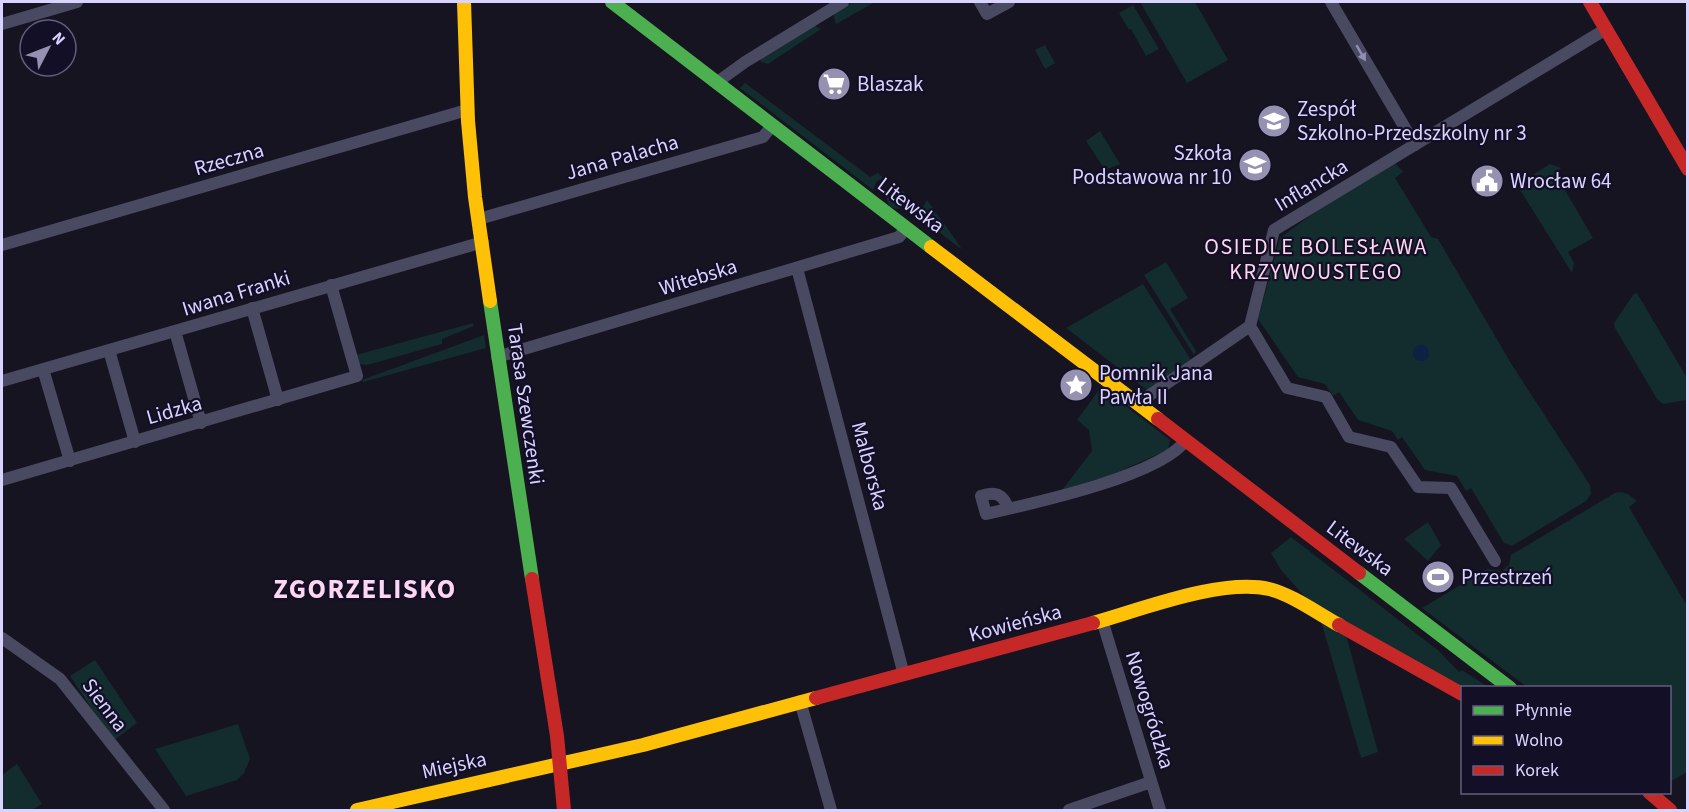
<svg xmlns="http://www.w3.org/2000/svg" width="1689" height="812" viewBox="0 0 1689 812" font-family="'Source Sans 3',sans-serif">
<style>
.green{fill:#132c2d}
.water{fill:#0d2144}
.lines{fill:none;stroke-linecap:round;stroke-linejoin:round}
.stream{stroke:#0d2144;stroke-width:3}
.street{stroke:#4a4962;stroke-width:12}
.fast{stroke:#4caf50;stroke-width:14}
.slow{stroke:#ffc107;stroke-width:14}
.jam{stroke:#c62828;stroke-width:14}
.oneway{fill:#928eb0}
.labels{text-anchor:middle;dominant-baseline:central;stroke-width:4.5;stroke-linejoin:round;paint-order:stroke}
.poi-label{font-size:21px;fill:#d9d4ff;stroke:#130f26;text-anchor:start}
.street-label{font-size:21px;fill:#d9d4ff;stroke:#130f26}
.neighbourhood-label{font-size:22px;letter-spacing:1.5px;fill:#ffd6f0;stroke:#130f26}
.district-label{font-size:27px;font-weight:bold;letter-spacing:1.5px;fill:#ffd6f0;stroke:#130f26}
</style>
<rect width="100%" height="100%" fill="#161421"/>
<path class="green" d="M853 2H875L836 24 833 14Z
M1140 2H1195L1228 60 1187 83Z
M1133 5 1159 49 1146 56 1131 29 1129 30 1119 13Z
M813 25 821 29 768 64 761 62 760 58Z
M1045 45 1055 63 1045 69 1035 50Z
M745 83 870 177 878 173 883 178 876 182 873 190 740 88Z
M1100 131 1120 164 1105 170 1086 141Z
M1395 163 1403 172 1395 178 1431 237 1438 239 1512 365 1590 485 1591 494 1586 501 1512 546 1504 543 1471 488 1466 491 1457 476 1425 470 1402 437 1398 440 1392 431 1358 420 1339 392 1333 396 1325 384 1298 377 1258 319 1280 238 1323 206Z
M1550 164 1561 168 1555 173 1593 238 1568 252 1574 263 1572 273 1517 185Z
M887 199a10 10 0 1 1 20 0a10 10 0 1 1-20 0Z
M927 200 960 246 961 249 918 216Z
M1166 262 1188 298 1170 309 1196 351 1194 355 1144 275Z
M1143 284 1191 360 1147 390 1066 328Z
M1637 293 1687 378V400L1663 404 1657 399 1615 328 1614 323 1633 295Z
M473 323 474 326 442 339V344L367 365 358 364 356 355Z
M484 335 486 348 363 382 362 380Z
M1101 387 1170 440 1168 450 1111 475 1062 490 1092 451 1089 430 1077 420Z
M1621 492 1628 494 1637 501 1629 507 1687 606V772L1670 782V688L1527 687 1422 608 1487 569 1502 571 1509 565 1511 555 1615 493Z
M1428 522 1441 545 1428 561 1404 539Z
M1291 537 1439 651 1459 672 1462 670 1488 687 1462 688 1307 599 1281 570 1271 553Z
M1320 618 1346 635 1378 752 1361 758Z
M95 660 137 723 113 741 70 676Z
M238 724 250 759 244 773 237 780 186 796 155 749Z
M17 764 42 804 32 810H2V775Z"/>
<path class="water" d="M1413 353a8 8 0 1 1 16 0a8 8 0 1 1-16 0Z"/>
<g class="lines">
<path class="stream" d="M1602 2 1604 4"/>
<path class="street" d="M980 2 987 14 1009 2
M1331 2 1415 145
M2 24 77 2
M716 83 745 62 843 2
M479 219 763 137 772 126
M2 245 467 110
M797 268 904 675
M252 308 278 400
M1250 326 1287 388 1326 397 1349 437 1391 447 1418 487 1451 488 1495 561
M175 331 201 423
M109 350 135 442
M497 357 899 237 906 228
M43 369 70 461
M2 381 483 242
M1139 405 1144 399 1250 326 1274 230 1606 29
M2 480 357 376 331 285
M1008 509C1004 494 995 491 981 496L986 514C1030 504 1161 476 1186 440
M1102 620 1160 810
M2 638 60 679 164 810
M800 701 831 810
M1069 810 1151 782"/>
<path class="fast" d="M612 2 931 247
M490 301 532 579
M1359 573 1510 688"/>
<path class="slow" d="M464 2 468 121 475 197 490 301
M931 247 1158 419
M1093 623C1140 610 1221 578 1269 589 1293 595 1317 613 1339 625
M357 810 643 745 816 698"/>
<path class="jam" d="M1590 2 1688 169
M1158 419 1359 573
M532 579 557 736 564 810
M1339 625 1462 694
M816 698 1093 623
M1649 792 1670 810"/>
</g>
<defs><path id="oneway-solid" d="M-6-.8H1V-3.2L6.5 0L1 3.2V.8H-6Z" transform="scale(1.5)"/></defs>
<use class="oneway" href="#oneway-solid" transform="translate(1361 53) rotate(60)"/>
<defs>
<g id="supermarket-disc" transform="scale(1.725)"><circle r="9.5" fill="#9591b1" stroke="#130f26"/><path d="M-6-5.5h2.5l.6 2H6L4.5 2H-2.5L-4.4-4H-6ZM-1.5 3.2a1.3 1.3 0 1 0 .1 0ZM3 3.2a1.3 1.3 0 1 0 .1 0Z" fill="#fff"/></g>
<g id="school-disc" transform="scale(1.725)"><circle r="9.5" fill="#9591b1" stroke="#130f26"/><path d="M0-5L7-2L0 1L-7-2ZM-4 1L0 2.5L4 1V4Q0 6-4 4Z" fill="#fff"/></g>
<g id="civic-disc" transform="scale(1.725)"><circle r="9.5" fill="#9591b1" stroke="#130f26"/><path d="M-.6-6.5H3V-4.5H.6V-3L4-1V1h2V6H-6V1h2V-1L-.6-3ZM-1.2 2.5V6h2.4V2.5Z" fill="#fff"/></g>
<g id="sight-disc" transform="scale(1.725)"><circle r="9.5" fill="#9591b1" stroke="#130f26"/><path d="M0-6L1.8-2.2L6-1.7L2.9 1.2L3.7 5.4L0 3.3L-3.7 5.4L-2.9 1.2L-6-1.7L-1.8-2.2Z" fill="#fff"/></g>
<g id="stadium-disc" transform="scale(1.725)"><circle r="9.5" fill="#9591b1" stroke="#130f26"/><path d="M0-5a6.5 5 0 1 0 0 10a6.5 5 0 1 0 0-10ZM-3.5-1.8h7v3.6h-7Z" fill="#fff"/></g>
</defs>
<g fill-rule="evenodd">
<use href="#supermarket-disc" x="834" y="84"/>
<use href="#school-disc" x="1274" y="121"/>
<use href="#school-disc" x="1255" y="165"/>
<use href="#civic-disc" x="1487" y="181"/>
<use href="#sight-disc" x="1076" y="385"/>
<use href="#stadium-disc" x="1438" y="577"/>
</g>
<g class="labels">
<g class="poi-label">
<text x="857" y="84">Blaszak</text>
<text x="1297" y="109">Zespół<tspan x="1297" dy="24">Szkolno-Przedszkolny nr 3</tspan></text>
<text x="1232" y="153" text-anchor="end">Szkoła<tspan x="1232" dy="24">Podstawowa nr 10</tspan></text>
<text x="1510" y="181">Wrocław 64</text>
<text x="1099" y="373">Pomnik Jana<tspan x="1099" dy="24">Pawła II</tspan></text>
<text x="1461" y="577">Przestrzeń</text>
</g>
<g class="street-label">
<text transform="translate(622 157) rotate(-16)">Jana Palacha</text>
<text transform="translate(229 159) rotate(-16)">Rzeczna</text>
<text transform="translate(1311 185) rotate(-31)">Inflancka</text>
<text transform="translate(911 205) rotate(37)">Litewska</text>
<text transform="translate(698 277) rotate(-17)">Witebska</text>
<text transform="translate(236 293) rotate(-17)">Iwana Franki</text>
<text transform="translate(526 404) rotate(82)">Tarasa Szewczenki</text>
<text transform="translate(174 410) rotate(-16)">Lidzka</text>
<text transform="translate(870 466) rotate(75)">Malborska</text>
<text transform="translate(1360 548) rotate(37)">Litewska</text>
<text transform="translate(1015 623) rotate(-15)">Kowieńska</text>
<text transform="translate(105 705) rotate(53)">Sienna</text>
<text transform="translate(1150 710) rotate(73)">Nowogródzka</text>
<text transform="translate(454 765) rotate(-12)">Miejska</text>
</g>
<g class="neighbourhood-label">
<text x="1316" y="247">OSIEDLE BOLESŁAWA<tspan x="1316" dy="25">KRZYWOUSTEGO</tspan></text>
</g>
<g class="district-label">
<text x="365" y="589">ZGORZELISKO</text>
</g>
</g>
<rect width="1689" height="812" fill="none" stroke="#d9d4ff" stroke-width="6"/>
<rect x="1461" y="686" width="210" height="108" fill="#130f26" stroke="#625e7d" stroke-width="1.5"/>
<rect x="1473" y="706" width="30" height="9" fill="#4caf50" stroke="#625e7d" stroke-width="1.5"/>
<text x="1515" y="716" font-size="18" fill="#d9d4ff">Płynnie</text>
<rect x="1473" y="736" width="30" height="9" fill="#ffc107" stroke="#625e7d" stroke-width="1.5"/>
<text x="1515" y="746" font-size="18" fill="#d9d4ff">Wolno</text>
<rect x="1473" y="766" width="30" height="9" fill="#c62828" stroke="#625e7d" stroke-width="1.5"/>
<text x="1515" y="776" font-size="18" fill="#d9d4ff">Korek</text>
<g transform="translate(48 48) rotate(48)"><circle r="28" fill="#130f26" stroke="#625e7d" stroke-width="1.5"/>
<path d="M0-4.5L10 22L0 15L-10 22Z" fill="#9591b1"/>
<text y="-9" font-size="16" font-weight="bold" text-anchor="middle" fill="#d9d4ff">N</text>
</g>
</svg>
